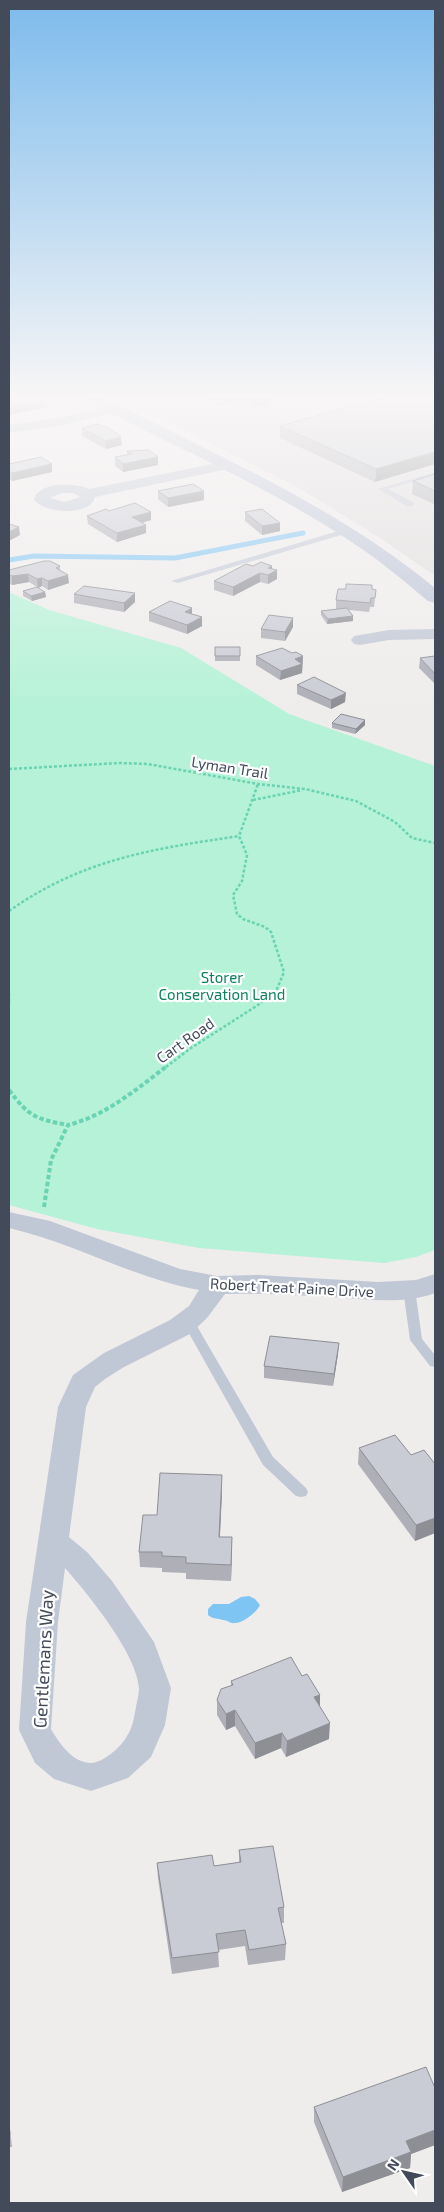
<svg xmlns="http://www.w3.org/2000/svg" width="444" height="2212" viewBox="0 0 444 2212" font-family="'Exo 2',sans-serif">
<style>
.education{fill:#e0dddd}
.green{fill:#b5f2d7}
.water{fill:#7ec5f3}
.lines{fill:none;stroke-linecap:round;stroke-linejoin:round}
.stream{stroke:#7ec5f3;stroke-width:5}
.path-far1{stroke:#6ad3b2;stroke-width:2.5;stroke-dasharray:3 2;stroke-linecap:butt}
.path{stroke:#6ad3b2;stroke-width:4;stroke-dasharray:4.5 2.5;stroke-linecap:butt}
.lane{fill:#c1c8d5;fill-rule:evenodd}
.street{fill:#c1c8d5;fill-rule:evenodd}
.secondary{fill:#bcc4d7;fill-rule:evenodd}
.wall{fill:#aeafb7}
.shaded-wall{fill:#8d8f95}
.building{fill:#caccd5;stroke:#8d8f95}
.labels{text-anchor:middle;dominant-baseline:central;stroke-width:4.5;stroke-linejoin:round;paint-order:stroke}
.street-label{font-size:15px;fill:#434b5b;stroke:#fff}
.park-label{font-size:15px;fill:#0e815d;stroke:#fff}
.near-street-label{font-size:18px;fill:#434b5b;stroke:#fff}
</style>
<rect width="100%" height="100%" fill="#efecec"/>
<path class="education" d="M118 398H435V576L383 540 299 488Z"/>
<path class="green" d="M9 592 49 610 181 648 289 714 435 766V1250L416 1257 384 1263 199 1248 97 1229 9 1205Z"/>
<path class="water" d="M249 1596 255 1599 260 1605C257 1612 243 1623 235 1623 230 1624 228 1620 223 1620 217 1618 214 1620 208 1615V1609L213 1604H229L241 1597Z"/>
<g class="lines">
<path class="stream" d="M9 560 34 556 175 558 303 533"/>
<path class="path-far1" d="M9 769 120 763 148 764 258 784 305 789 356 801 395 822 412 838 435 843
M253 800 302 790
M9 911C83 859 152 849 239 836
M9 994V1004
M166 1067 191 1048 258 1005 277 989 284 972 271 932 265 927 243 919 237 914 233 895 242 881 247 855 239 836 258 784"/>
<path class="path" d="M9 1090C29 1117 36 1119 68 1125
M44 1207 51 1160 68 1125C105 1116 137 1089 167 1066"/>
<path class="lane" d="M435 472V476L388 489 413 502V506H407L378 489Z
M345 529H348V533L178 583 171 581Z
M409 1285 413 1286 415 1289 422 1339 435 1355V1367L430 1366 410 1340 403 1289 405 1286Z
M188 1317 192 1318 194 1321 273 1457 306 1488 308 1492 306 1496 301 1497 296 1496 263 1465 182 1321 184 1318Z"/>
<path class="street" d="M114 405 119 406 121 409 119 412 58 426 9 433V425L58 418Z
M227 461 232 462 234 465 232 468 95 497C92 516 45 514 34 500 38 481 76 483 89 489ZM62 493H74L80 497 65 502 50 498Z
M435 629V639L389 640 360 645 354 644 351 640 354 636 389 630Z
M9 1212 50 1221 180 1269 217 1276 259 1275 378 1282 416 1280 435 1274V1293C403 1305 366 1299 332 1297 296 1295 261 1293 225 1294L207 1318 190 1334 124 1367 105 1379 95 1387 86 1407 69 1537 87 1552 112 1581 154 1642 171 1688 165 1725 151 1757 128 1778 91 1791 54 1779 35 1763 19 1730 26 1622 58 1407 73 1375 104 1353 170 1320 189 1306 199 1290C133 1278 74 1243 9 1228ZM65 1568C88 1594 137 1654 139 1688 139 1694 137 1701 136 1707 134 1717 133 1727 127 1736 122 1746 103 1763 91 1763 73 1763 59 1743 51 1729L58 1622Z"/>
<path class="secondary" d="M85 398H105C219 457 336 506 435 588V603L428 601C403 580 378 559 350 541 267 486 175 447 87 401Z"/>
</g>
<path class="wall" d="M202 398H269V404L254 408 239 401 219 406Z
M381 398 375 482 280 438V426Z
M82 428 122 445 106 449 82 436Z
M127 451 158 465 123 472 115 466V457L127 455Z
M9 464 52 472 12 481 9 479Z
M435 474V504H434L412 494 413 481Z
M158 491 204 500 168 507 158 499Z
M109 511 151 520 142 523 146 525V533L117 542 88 524 87 516Z
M245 512 280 523V531L262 535 245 521Z
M60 566V570L69 583 48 590 42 586 38 588 45 592 46 597 32 601 23 596V591L37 587 29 582 12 585 9 583V570Z
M253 566 272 569 277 579 268 584 260 582 233 596 214 590V581Z
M372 589 375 598 374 607H370L369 612 349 610 353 616V621L327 624 321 615V611L336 609V600Z
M74 594 135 602 124 612 74 603Z
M192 608V614L202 617V626L187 634 149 621V612Z
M293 618V627L285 641 261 638V629Z
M215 647H240V661H215Z
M292 653 303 656 302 673 280 680 256 665V656Z
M435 656V684L419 668 420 658Z
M297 685 345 702 331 709 297 694Z
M365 720V725L355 734 332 728V723Z
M338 1354 333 1386 264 1378V1366Z
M359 1448 411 1455 435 1464V1533L415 1541 358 1464Z
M222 1491 220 1537H232L231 1581 186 1579V1573L162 1572V1568L140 1567 139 1552 157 1515Z
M302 1676 320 1695V1707L329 1739 286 1757 281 1748 255 1759 235 1726 226 1730 217 1715V1700L231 1686V1681Z
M239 1850 284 1907V1923H281L286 1944 285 1960 248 1965 245 1946 218 1950 219 1967 172 1974 158 1878 157 1863 214 1866 239 1863Z
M435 2088V2145L411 2154 410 2168 342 2192 314 2122V2107Z
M9 2121 12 2147H9Z"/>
<path class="shaded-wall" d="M219 398H239V401L219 406Z
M262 398H269V404L254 408V400Z
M47 400 48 407 9 415V407Z
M121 437 122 445 106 449V441Z
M435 452V464L375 482 376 469Z
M158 457V465L123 472V464Z
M52 464V472L12 481V473Z
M204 491V500L168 507V498Z
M434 491H435V504H434Z
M151 512V520L132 525V517Z
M280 523V531L262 535V526Z
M146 525V533L117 542V533Z
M19 527 20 535 9 541V532Z
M272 566V573L277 570V579L268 584V568Z
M260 573V582L233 596V587Z
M28 574 29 582 12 585V576Z
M68 575 69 583 48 590V581Z
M42 578V586L38 588 37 579Z
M45 592 46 597 32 601 31 596Z
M135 593V602L124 612V603Z
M192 608V617L185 612Z
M353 616V621L327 624 328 619Z
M202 617V626L187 634V625Z
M293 618V627L285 641V632Z
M303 656 302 673 280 680 281 671 295 659Z
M346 693 345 702 331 709V700Z
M365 720V725L355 734 356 729Z
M339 1343 338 1354 333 1386 334 1374Z
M222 1475V1491L219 1553V1537Z
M435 1518V1533L415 1541 416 1525Z
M232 1537V1553L231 1581V1565Z
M320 1695V1711L314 1697Z
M235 1710V1726L226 1730V1714Z
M330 1723 329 1739 286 1757 287 1741Z
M282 1733 281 1748 255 1759V1743Z
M435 2130V2145L411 2154 410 2168 342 2192 343 2177 406 2141Z"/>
<path class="building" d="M15 398H45L47 400 9 407V399Z
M250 398H262L254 400Z
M381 398H435V452L376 469 280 426Z
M97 424 110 429 121 437 106 441 82 428Z
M149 450 158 457 123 464 115 457 132 454 127 451Z
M41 457 52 464 12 473 9 471V464Z
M435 474V491L413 481Z
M193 484 204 491 168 498 158 491Z
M135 503 151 512 132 517 146 525 117 533 87 516 106 509 109 511Z
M262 509 280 523 262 526 245 512Z
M9 524 19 527 9 532Z
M44 561H50L60 566 56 568 68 575 48 581 42 578 37 579 28 574 12 576 9 575V570Z
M261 562 272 566 268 568 277 570 268 575 260 573 233 587 214 581 246 564 253 566Z
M346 584 372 585V589L376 590 375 598H371L370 603 336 600 338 589H346Z
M84 586 135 593 124 603 74 594Z
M37 587 45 592 31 596 23 591Z
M170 601 192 608 185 612 202 617 187 625 149 612Z
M347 608 353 616 328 619 321 611Z
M269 615 293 618 285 632 261 629Z
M215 647H240V656H215Z
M282 648 292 653 296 652 303 656 295 659 302 664 281 671 256 656Z
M435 656V674L420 658Z
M314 677 346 693 331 700 297 685Z
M341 714 365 720 356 729 332 723Z
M270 1336 339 1343 334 1374 264 1366Z
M395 1435 411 1455 424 1450 435 1464V1518L416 1525 359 1448Z
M160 1473 222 1475 219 1537H232L231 1565 186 1563V1557L162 1556V1552H139L143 1515H157Z
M291 1657 302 1676 307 1674 320 1695 314 1697 330 1723 287 1741 282 1733 255 1743 235 1710 226 1714 217 1700 221 1689 233 1685 231 1681Z
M273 1846 284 1907 278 1908 286 1944 249 1950 245 1930 216 1934 219 1952 172 1958 157 1863 212 1855 214 1866 241 1862 239 1850Z
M426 2067 435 2088V2130L406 2141 411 2152 343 2177 314 2107Z
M9 2121 10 2135 9 2136Z"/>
<linearGradient id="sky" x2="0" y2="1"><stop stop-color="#7dbbec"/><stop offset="0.56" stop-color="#f8f6f6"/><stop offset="1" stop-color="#f8f6f6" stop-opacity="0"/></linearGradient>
<rect width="444" height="708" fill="url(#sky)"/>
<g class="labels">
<g class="street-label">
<text transform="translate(230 767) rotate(9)">Lyman Trail</text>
<text transform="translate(185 1040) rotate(-35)">Cart Road</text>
<text transform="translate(292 1287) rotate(3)">Robert Treat Paine Drive</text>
</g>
<g class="park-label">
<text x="222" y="977">Storer<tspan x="222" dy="17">Conservation Land</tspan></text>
</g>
<g class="near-street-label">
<text transform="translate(43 1659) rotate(-87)">Gentlemans Way</text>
</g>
</g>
<rect width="444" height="2212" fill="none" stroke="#434b5b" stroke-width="20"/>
<g transform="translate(404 2172) rotate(304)" stroke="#ffffff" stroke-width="4" paint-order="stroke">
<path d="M0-4L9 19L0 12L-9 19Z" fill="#434b5b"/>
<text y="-8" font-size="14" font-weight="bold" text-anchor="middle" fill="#434b5b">N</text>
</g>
</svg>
